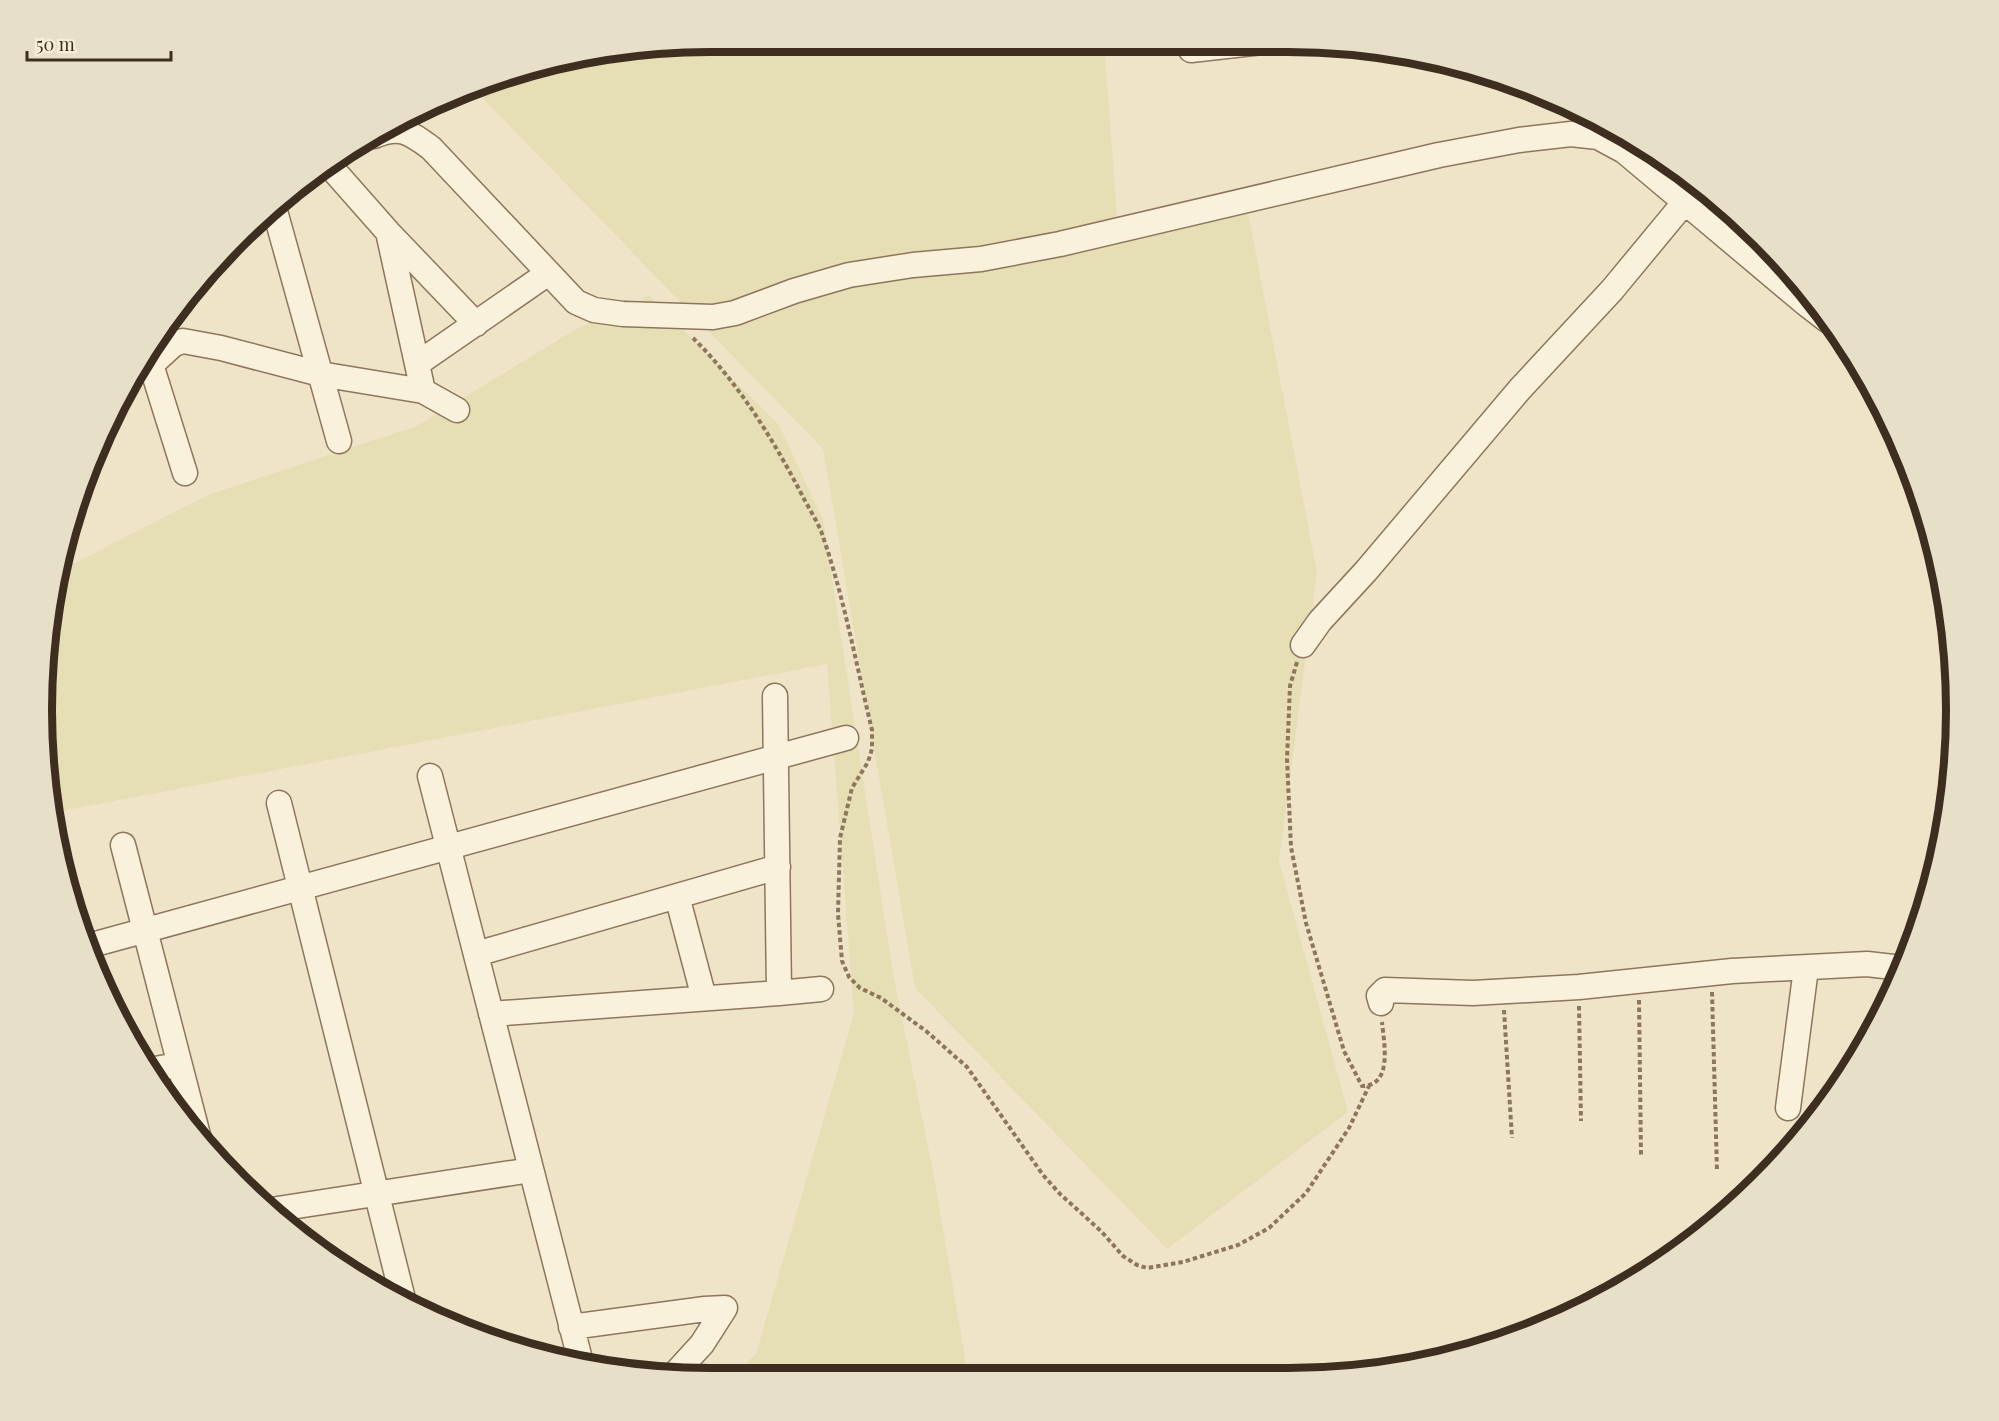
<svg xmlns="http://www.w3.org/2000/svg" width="1999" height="1421" viewBox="0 0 1999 1421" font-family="'Playfair Display',serif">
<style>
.farmland{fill:#e6deb5}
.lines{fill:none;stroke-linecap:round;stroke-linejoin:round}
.minor-casing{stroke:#8d765c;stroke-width:27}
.path{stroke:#8d765c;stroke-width:4;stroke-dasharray:4.5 3;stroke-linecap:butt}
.minor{stroke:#faf1dc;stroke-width:24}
.rim{fill:none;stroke:#3d2e20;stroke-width:8}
</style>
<rect width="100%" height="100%" fill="#f0e4c8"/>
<path class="farmland" d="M710 42H1104L1118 229 1247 207 1317 572 1279 861 1348 1112 1167 1249 915 988 823 449 472 87 537 65Z
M649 296 779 425 823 520 893 973 936 1187 968 1376 731 1377 756 1354 854 1013 827 664 52 813 48 798V623L59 567 75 563 208 495 417 426 578 328Z"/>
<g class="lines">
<g class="minor-casing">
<path id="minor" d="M1191 50 1262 42
M374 136C400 125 409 132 431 148L576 302 594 310 623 314 713 317 735 313 794 291 849 275 913 265 981 259 1060 244 1439 155 1519 140 1571 134 1598 137 1624 151 1805 303 1827 320
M328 164 388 232 476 324
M275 211 339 441
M388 232 423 391
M149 358 185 473
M417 364 547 274
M142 368 151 365 174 344 183 341 221 348 320 374 423 391 457 410
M1303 645 1320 621 1366 571 1520 389 1612 290 1698 186
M775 696 779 993 821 989
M430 776 581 1363
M279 803 404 1303
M123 845 199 1139
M677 896 704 998
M88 946 846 738
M476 954 778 867
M1381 1003 1379 996 1385 990 1473 993 1579 987 1732 971 1867 964 1902 968
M491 1014 779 993
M148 1070 179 1065
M1788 1108 1806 968
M271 1210 531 1170
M571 1327 705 1309 725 1308 702 1344 671 1378"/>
</g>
<path class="path" d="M693 338C738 382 773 439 802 495 808 507 816 519 821 531 844 596 856 664 872 730V749L868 762 852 788 840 838 838 914 842 961 849 977 860 988 881 998 926 1031 967 1067 1043 1175 1060 1194 1101 1231 1123 1256 1137 1265 1147 1268 1183 1262 1238 1245 1269 1228 1306 1193 1349 1128 1369 1086
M1297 662 1290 686 1287 759 1291 847 1306 923 1344 1051 1362 1086C1393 1086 1384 1043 1382 1022
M1712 992 1717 1171
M1639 1000 1641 1155
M1579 1006 1581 1121
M1504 1010 1512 1138"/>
<use href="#minor" class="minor"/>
</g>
<path d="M0 0H1999V1421H0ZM710 52H1288A658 658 0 0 1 1946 710V710A658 658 0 0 1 1288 1368H710A658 658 0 0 1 52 710V710A658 658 0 0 1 710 52Z" fill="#e8dfc9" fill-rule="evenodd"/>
<path class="rim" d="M710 52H1288A658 658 0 0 1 1946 710V710A658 658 0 0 1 1288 1368H710A658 658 0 0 1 52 710V710A658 658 0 0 1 710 52Z"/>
<path d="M27 51v9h144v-9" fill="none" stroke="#3d2e20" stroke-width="3"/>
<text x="36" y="51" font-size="18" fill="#3d2e20" stroke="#f7eed8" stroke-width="4.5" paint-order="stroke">50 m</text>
</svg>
